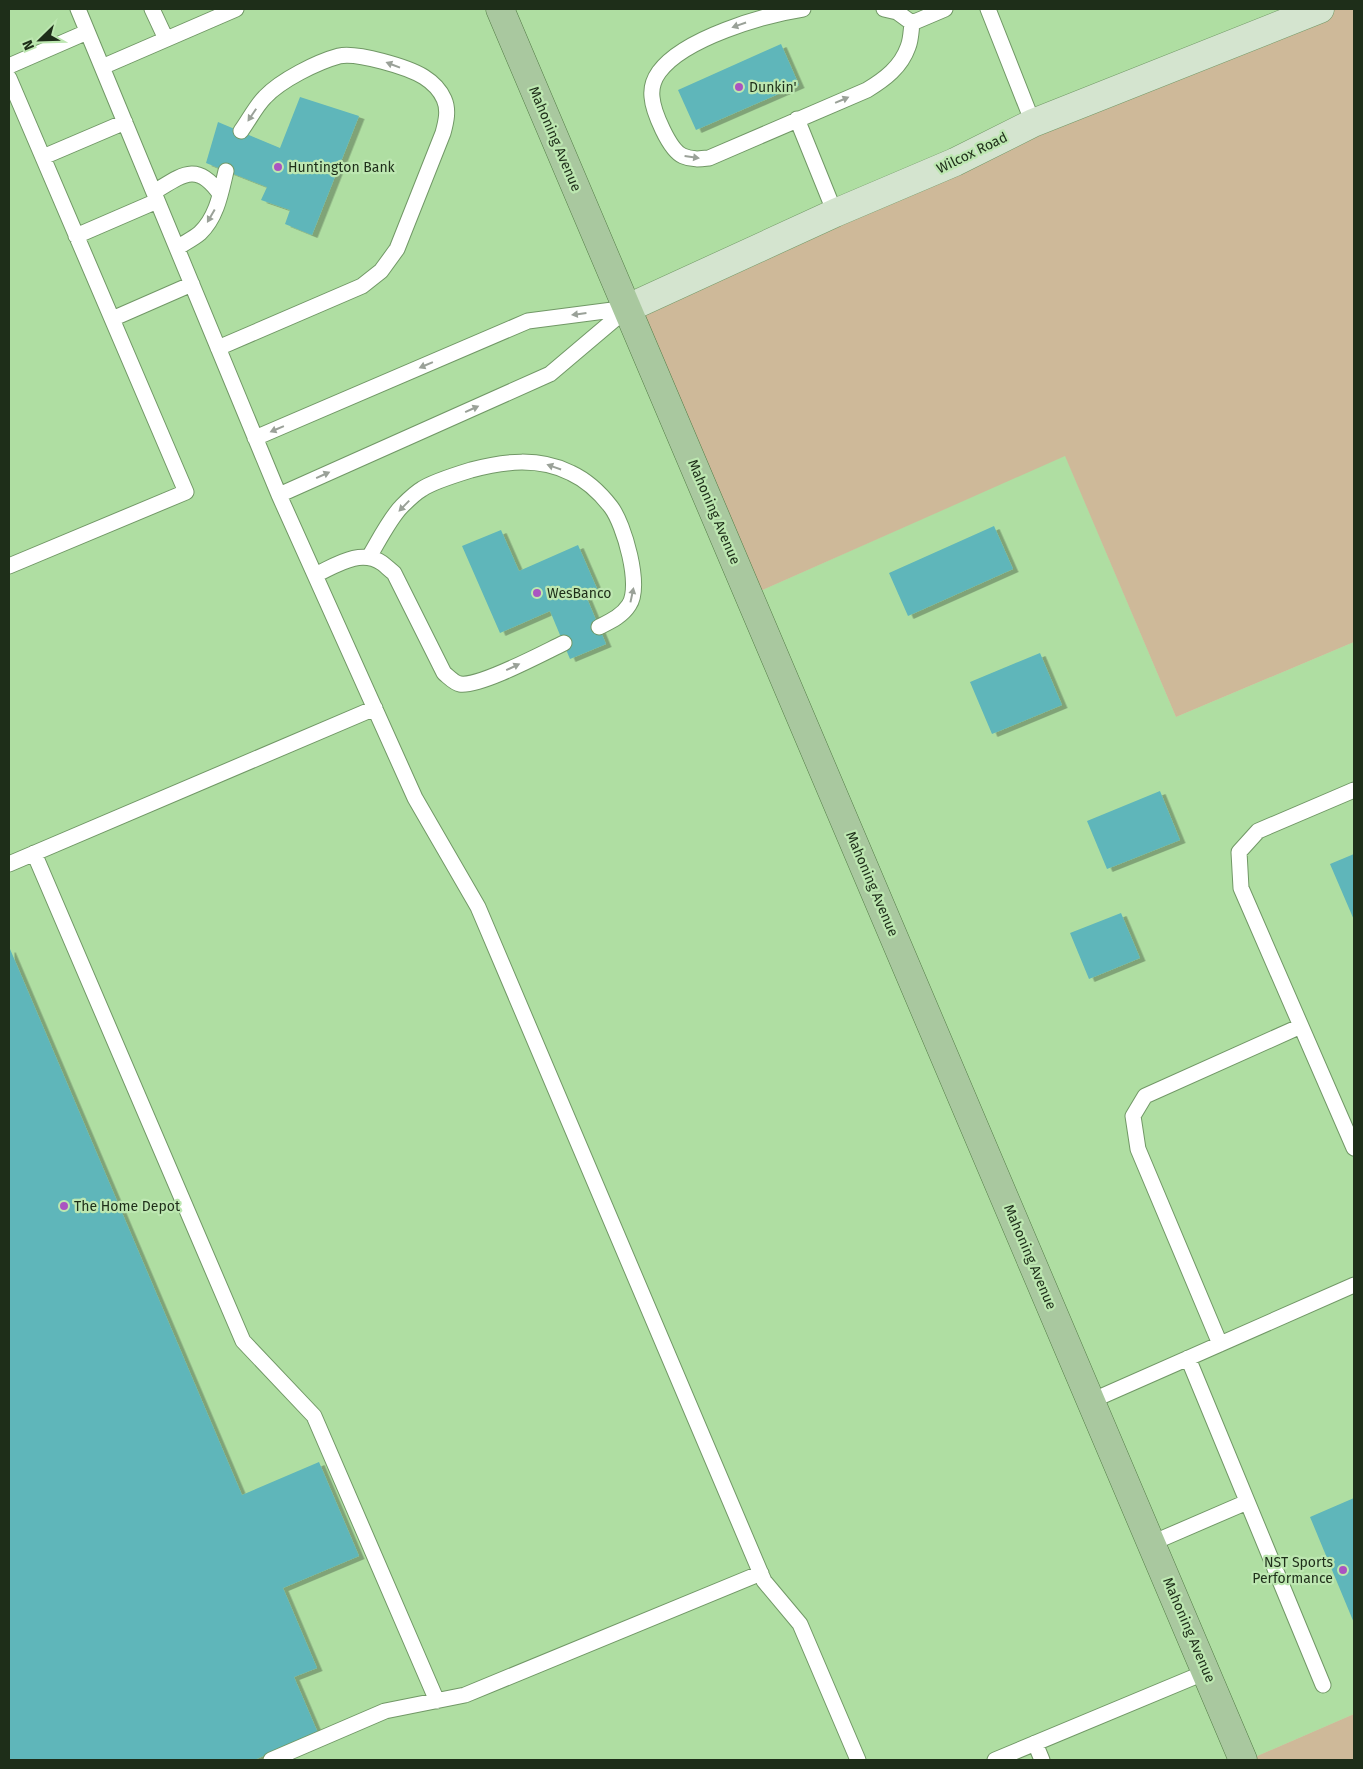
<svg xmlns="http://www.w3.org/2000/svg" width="1363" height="1769" viewBox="0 0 1363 1769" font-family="'Fira Sans',sans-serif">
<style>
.built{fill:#afdea2}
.green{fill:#ceb999}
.building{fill:#5fb6ba;filter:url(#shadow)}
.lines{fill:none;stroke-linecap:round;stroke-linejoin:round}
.lane-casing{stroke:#719866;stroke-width:17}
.secondary-casing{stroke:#719866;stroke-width:29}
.primary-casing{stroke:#537b46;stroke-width:29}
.lane{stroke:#fff;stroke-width:15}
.secondary{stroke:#d4e4cf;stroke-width:28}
.primary{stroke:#a9c89f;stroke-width:28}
.oneway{fill:#9aa198}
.poi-dot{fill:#aa54c1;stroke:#bde7b1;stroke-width:2}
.labels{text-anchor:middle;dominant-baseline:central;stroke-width:4.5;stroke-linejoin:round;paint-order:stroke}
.poi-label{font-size:14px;fill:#1e2e19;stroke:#bde7b1;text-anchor:start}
.street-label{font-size:14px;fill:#1e2e19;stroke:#bde7b1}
</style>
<defs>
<filter id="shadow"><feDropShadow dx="5.5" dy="3" stdDeviation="0" flood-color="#0004"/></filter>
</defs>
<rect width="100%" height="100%" fill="#bde7b1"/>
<path class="built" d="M9 9H1324L749 596 1065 455 1176 717 1354 642V1714L1248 1760H9Z"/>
<path class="green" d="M1324 9H1354V642L1176 717 1065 456 749 596 628 308Z
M1354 1714V1760H1248Z"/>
<path class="building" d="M781 44 799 85 696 130 678 90Z
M300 97 359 116 312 235 285 224 290 210 261 200 267 187 206 163 218 122 280 148Z
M994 526 1013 569 908 616 889 573Z
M501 530 519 571 578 545 598 591 586 596 606 644 570 659 550 611 500 633 462 546Z
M1040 653 1062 705 992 734 970 682Z
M1160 791 1180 840 1107 869 1087 821Z
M1354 854V920L1330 864Z
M1121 913 1140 958 1089 979 1070 933Z
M10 949 242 1495 319 1462 359 1556 283 1588 317 1668 294 1677 318 1733 254 1760H9V950Z
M1354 1498V1623L1310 1517Z"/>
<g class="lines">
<g class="lane-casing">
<path id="lane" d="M78 9 279 495 415 798 478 907 764 1581 800 1624 858 1760
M152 9 166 39
M803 9C764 15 684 38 659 72 654 79 651 88 652 97 653 111 669 150 683 156 692 160 700 159 709 158L867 90C885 79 901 67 908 47 911 40 911 31 912 23L897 12 884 9
M988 9 1033 123
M912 23 945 9
M9 66 87 32
M102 67 236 9
M9 78 186 492 9 566
M797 119 835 213
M43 157 125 122
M154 192C182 175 197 161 220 194
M76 236 157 201
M177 248C184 243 193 239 200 233 217 217 221 192 226 171
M112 319 192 284
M218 348 362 286 381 271 397 249 443 133C446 122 449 110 444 99 440 90 432 82 424 77 408 67 357 52 339 56 317 62 281 80 265 97 256 106 249 120 241 131
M255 438 528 321 628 308
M279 495 550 374 628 308
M369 557C378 542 390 518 402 506 408 500 415 493 422 489 432 482 458 474 471 470 504 461 539 457 571 473 586 480 601 494 611 507 624 524 642 586 629 605 622 616 611 621 599 627
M315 575C335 566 360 548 382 563 386 566 390 570 394 573L444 673C449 677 454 683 460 684 480 687 543 653 564 643
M1354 790 1258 831 1239 852 1241 888 1354 1148
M34 853 243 1341 314 1416 437 1701
M9 864 375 708
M1220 1344 1138 1149 1133 1116 1145 1096 1301 1026
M1188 1358 1323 1685
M1091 1401 1354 1285
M1152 1543 1247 1502
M1035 1743 1042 1760
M271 1760 385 1711 465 1695 761 1573
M995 1760 1206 1672"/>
</g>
<g class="secondary-casing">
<path id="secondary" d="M628 308 835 213 955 162 1033 123 1320 9"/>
</g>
<g class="primary-casing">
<path id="primary" d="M500 9 1243 1760"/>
</g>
<use href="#lane" class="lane"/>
<use href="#secondary" class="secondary"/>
<use href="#primary" class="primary"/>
</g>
<defs><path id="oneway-solid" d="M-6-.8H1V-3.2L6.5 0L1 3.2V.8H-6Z" transform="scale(1.25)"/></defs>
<g class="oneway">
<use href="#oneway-solid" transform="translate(739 25) rotate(161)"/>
<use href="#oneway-solid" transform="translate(393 65) rotate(-159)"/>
<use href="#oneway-solid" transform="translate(842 100) rotate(-23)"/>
<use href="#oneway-solid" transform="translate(252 115) rotate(124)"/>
<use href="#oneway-solid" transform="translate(692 157) rotate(8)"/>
<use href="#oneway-solid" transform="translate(211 216) rotate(120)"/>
<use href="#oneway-solid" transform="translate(579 314) rotate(173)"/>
<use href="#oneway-solid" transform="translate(426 365) rotate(157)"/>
<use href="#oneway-solid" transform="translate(472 409) rotate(-24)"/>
<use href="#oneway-solid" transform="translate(277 429) rotate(157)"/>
<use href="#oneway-solid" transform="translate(554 467) rotate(-161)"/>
<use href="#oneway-solid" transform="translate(323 475) rotate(-24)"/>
<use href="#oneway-solid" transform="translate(404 506) rotate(134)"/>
<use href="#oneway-solid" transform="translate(632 595) rotate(-78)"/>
<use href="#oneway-solid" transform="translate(513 667) rotate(-25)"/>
</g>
<g class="poi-dot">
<circle cx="739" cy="87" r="5"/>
<circle cx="278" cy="167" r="5"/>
<circle cx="537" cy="593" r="5"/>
<circle cx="64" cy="1206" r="5"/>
<circle cx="1343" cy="1570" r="5"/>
</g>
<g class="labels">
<g class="poi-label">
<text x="749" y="87">Dunkin'</text>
<text x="288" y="167">Huntington Bank</text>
<text x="547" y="593">WesBanco</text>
<text x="74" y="1206">The Home Depot</text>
<text x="1333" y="1562" text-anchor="end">NST Sports<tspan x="1333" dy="16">Performance</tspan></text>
</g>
<g class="street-label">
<text transform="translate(555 139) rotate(67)">Mahoning Avenue</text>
<text transform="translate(972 153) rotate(-26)">Wilcox Road</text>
<text transform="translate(714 512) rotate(67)">Mahoning Avenue</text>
<text transform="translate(872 884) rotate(67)">Mahoning Avenue</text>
<text transform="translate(1030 1257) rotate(67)">Mahoning Avenue</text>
<text transform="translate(1189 1630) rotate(67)">Mahoning Avenue</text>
</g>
</g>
<rect width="1363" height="1769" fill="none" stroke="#1e2e19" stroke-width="20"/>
<g transform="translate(40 40) rotate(247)" stroke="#bde7b1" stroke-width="4" paint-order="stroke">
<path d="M0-4L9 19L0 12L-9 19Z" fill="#1e2e19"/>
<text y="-8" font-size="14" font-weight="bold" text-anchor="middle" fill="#1e2e19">N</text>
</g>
</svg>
